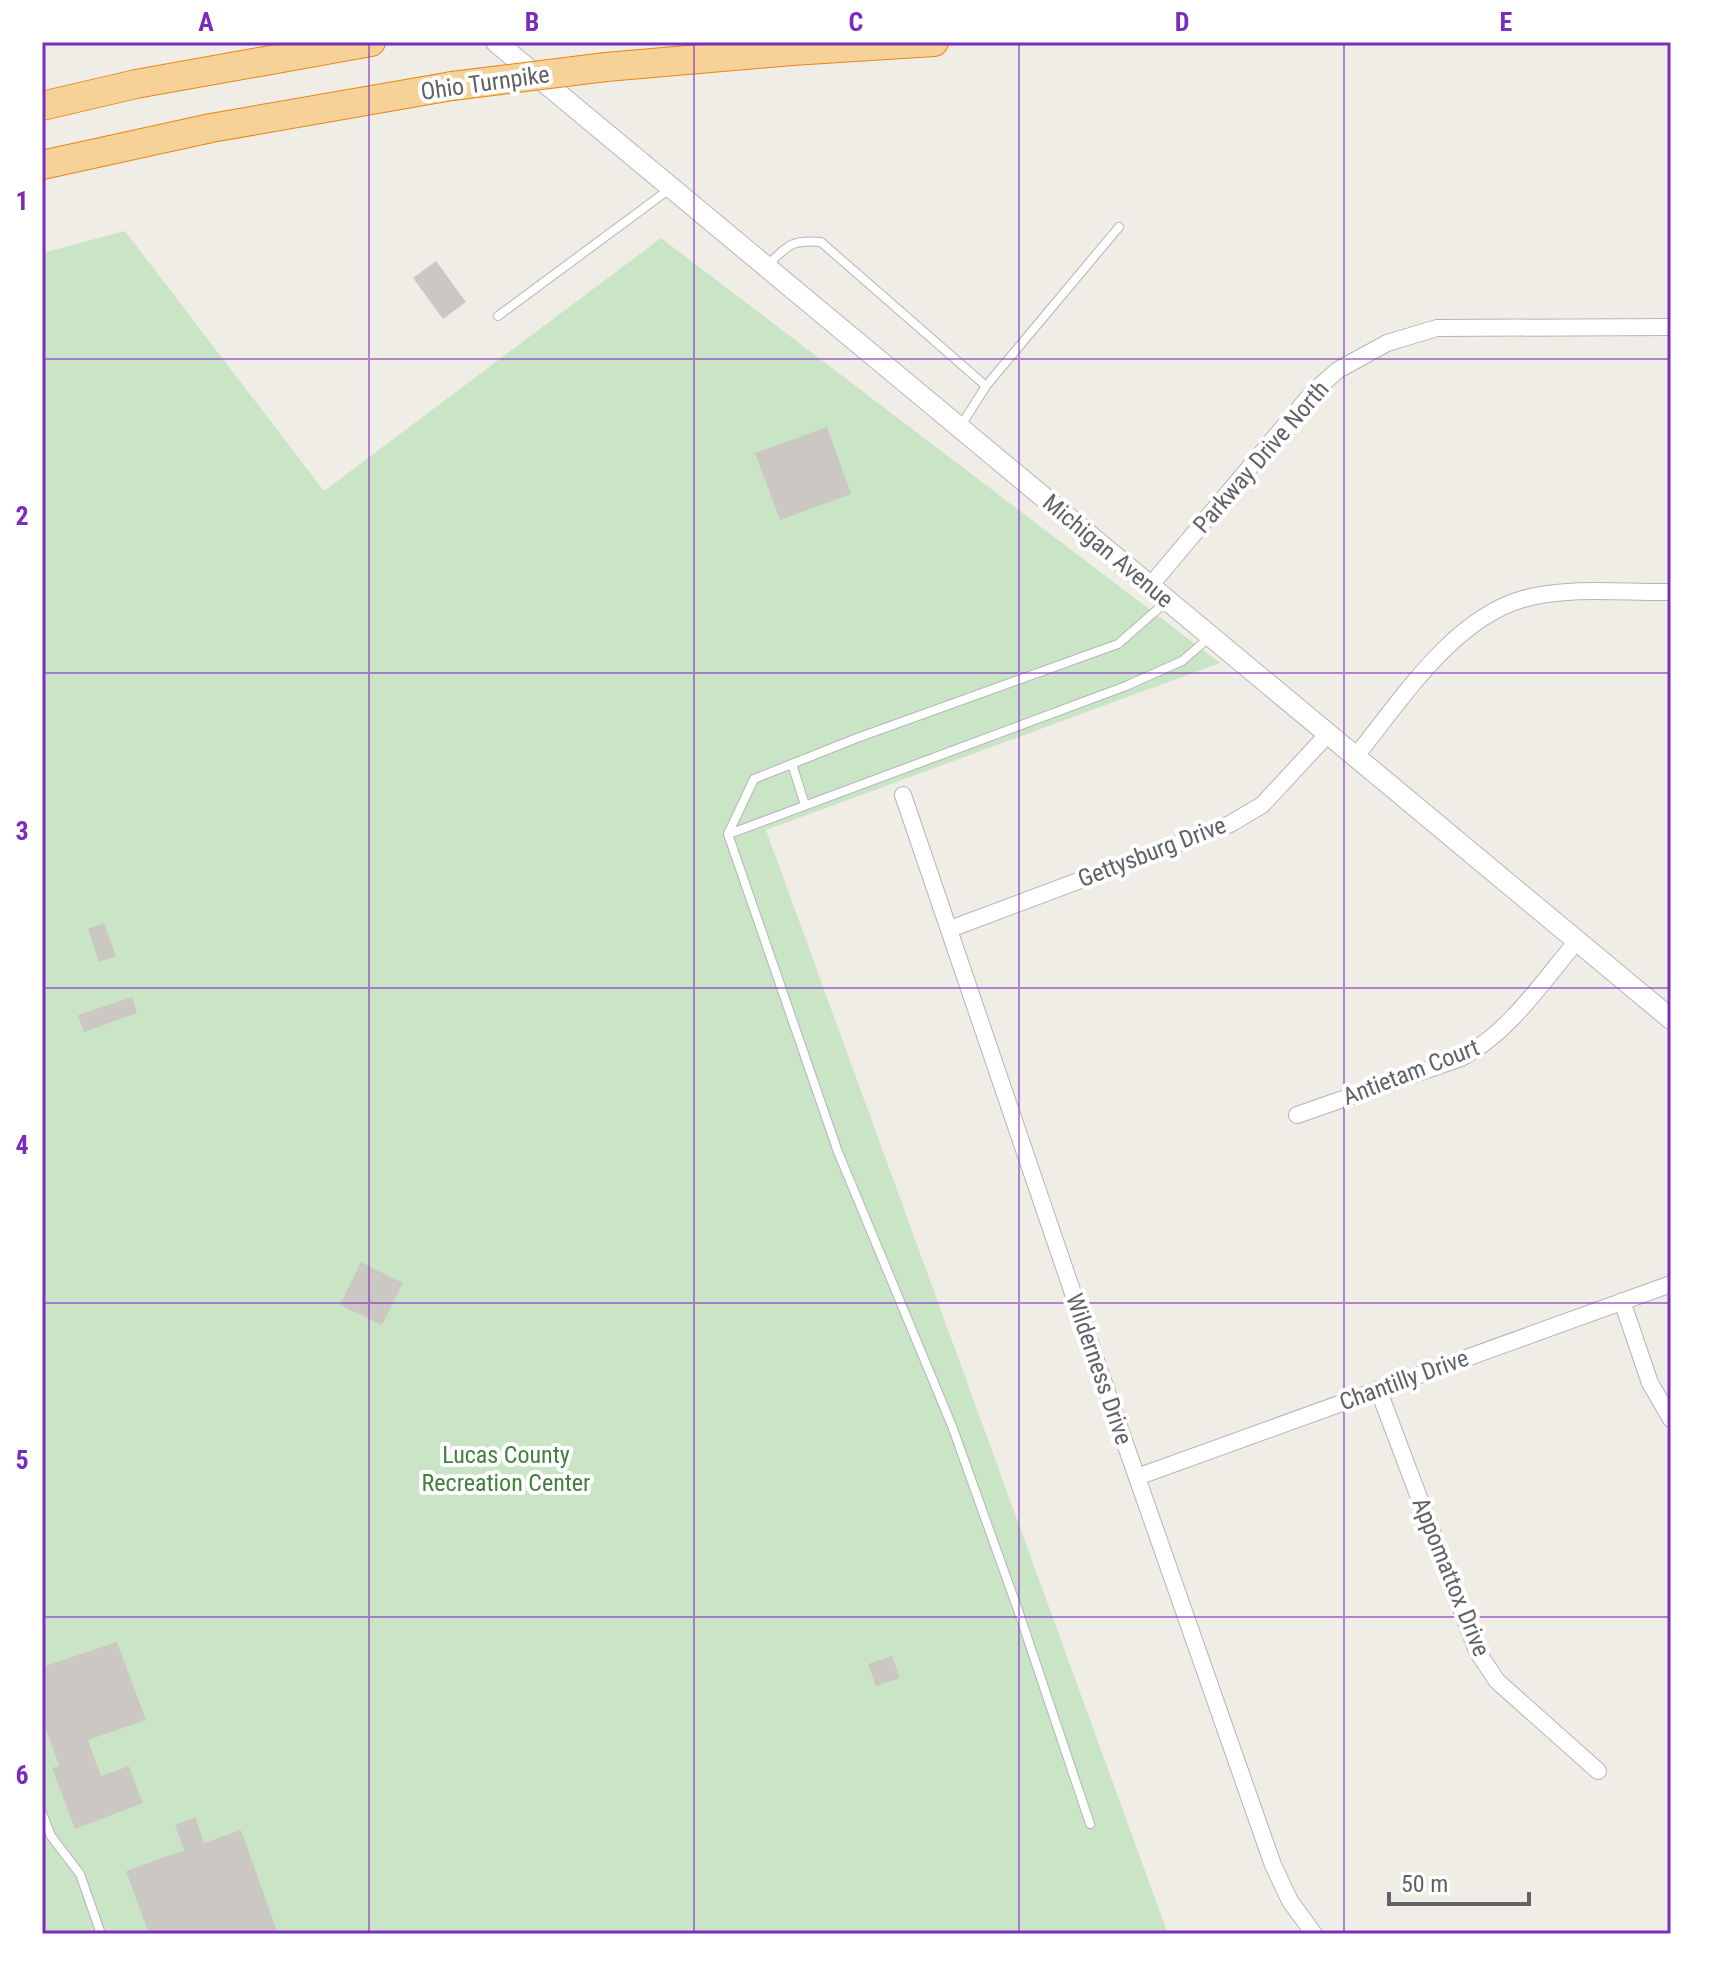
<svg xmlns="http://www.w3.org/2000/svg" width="1713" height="1976" viewBox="0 0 1713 1976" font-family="'Roboto Condensed',sans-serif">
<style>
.green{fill:#cae5c6}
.building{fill:#cbc8c4}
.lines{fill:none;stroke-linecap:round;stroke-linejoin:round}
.service-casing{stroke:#b2b5b8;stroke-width:10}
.minor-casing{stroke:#b2b5b8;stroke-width:18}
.tertiary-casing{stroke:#b2b5b8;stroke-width:22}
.motorway-casing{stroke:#e78710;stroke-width:30}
.service{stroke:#fff;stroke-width:8}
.minor{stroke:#fff;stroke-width:16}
.tertiary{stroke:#fff;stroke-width:20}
.motorway{stroke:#f6d198;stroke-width:28}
.motorway-bridge-casing{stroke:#e78710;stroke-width:30;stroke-linecap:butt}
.motorway-bridge{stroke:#f6d198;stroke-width:28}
.grid{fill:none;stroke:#7b2cbf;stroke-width:2;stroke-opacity:0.55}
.labels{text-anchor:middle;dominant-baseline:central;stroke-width:8;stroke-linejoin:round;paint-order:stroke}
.street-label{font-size:24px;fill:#5f6366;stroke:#fff}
.park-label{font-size:24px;fill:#40813b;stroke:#fff}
.neatline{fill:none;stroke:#7b2cbf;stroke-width:3}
.grid-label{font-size:26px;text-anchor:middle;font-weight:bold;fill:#7b2cbf}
</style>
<rect width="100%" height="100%" fill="#f0ede7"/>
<path class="green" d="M125 231 324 491 661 238 1220 663 766 830 1168 1934H42V253Z"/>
<path class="building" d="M436 261 466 302 443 319 413 278Z
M827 427 851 494 780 520 755 453Z
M104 923 116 956 99 962 88 929Z
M132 997 137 1013 84 1032 78 1015Z
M361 1262 403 1283 382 1325 340 1305Z
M117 1642 146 1720 88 1740 101 1776 129 1766 143 1803 75 1829 52 1768 59 1766 42 1718V1667Z
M892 1656 900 1678 876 1686 868 1664Z
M195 1817 204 1843 241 1830 278 1934H149L126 1871 184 1850 175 1825Z"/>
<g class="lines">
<g class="service-casing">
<path id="service" d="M767 266C787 246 791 239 821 242L986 386 1119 227
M498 316 671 188
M960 427 986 386
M792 764 805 805
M729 834 1126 686 1182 661 1210 637
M42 1813 51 1836 80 1874 101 1934
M1090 1824 1018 1610 952 1426 838 1152 728 834 754 779 857 738 1118 644 1167 601"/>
</g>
<g class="minor-casing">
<path id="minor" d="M1150 586 1313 392 1338 370 1387 343 1437 328 1671 327
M1355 757C1400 702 1452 619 1523 599 1567 586 1625 593 1671 592
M903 795 1093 1352 1273 1865 1290 1901 1314 1934
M950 929 1230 824 1262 805 1328 734
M1297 1115 1461 1058C1509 1033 1542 982 1577 941
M1622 1301 1650 1383 1671 1419
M1378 1389 1477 1651 1497 1681 1598 1771
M1137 1477 1671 1284"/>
</g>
<g class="tertiary-casing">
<path id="tertiary" d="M496 42 1671 1019"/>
</g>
<g class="motorway-casing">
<path id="motorway" d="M606 67 792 51 934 42
M42 106 136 84 371 42
M42 165 211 128 452 86"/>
</g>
<use href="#service" class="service"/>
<use href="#minor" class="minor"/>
<use href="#tertiary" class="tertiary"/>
<use href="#motorway" class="motorway"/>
<g class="motorway-bridge-casing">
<path id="motorway-bridge" d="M452 86 606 67"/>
</g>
<use href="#motorway-bridge" class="motorway-bridge"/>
</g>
<path class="grid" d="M369 42V1934M694 42V1934M1019 42V1934M1344 42V1934M42 359H1671M42 673H1671M42 988H1671M42 1303H1671M42 1617H1671"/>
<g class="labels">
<g class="street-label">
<text transform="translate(485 83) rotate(-8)">Ohio Turnpike</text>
<text transform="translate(1261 457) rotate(-49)">Parkway Drive North</text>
<text transform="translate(1108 551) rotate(40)">Michigan Avenue</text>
<text transform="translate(1152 852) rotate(-21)">Gettysburg Drive</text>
<text transform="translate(1411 1072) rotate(-21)">Antietam Court</text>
<text transform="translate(1099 1369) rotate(71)">Wilderness Drive</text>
<text transform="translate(1404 1380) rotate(-20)">Chantilly Drive</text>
<text transform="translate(1451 1577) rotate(68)">Appomattox Drive</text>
</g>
<g class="park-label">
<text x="506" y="1455">Lucas County<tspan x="506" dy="28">Recreation Center</tspan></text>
</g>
</g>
<rect width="1713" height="1976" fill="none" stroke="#ffffff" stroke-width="88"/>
<path d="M1389 1892v12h140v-12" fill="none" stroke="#5f6366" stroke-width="4"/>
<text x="1401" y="1892" font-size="24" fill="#5f6366" stroke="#ffffff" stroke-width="6" paint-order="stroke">50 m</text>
<rect x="44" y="44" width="1625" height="1888" class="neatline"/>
<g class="grid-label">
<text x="206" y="31">A</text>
<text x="532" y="31">B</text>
<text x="856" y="31">C</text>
<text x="1182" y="31">D</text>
<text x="1506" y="31">E</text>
<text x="22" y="210">1</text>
<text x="22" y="525">2</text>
<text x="22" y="840">3</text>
<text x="22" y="1154">4</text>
<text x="22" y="1469">5</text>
<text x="22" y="1784">6</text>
</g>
</svg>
